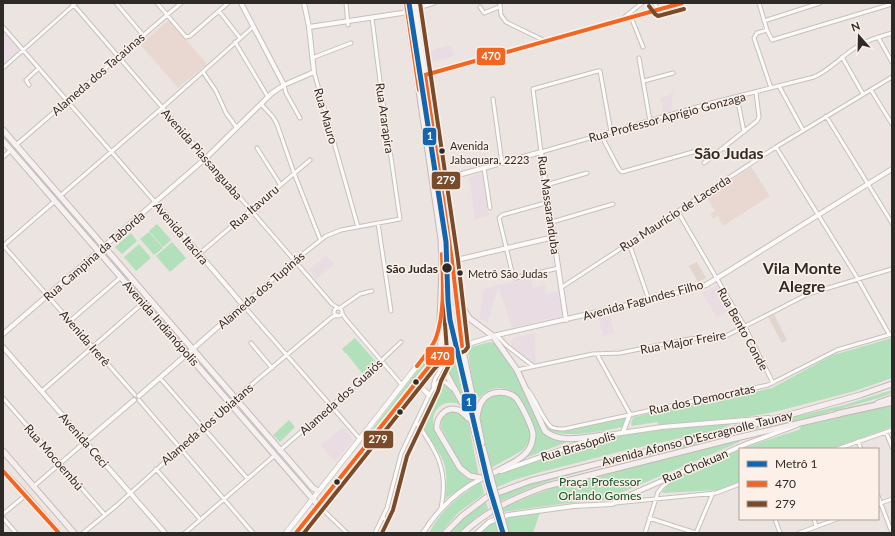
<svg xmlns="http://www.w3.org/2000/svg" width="895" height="536" viewBox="0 0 895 536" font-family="Lato,sans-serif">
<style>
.commercial{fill:#eadce3}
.built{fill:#e2d5cd}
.education{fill:#e9d8d2}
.green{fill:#b2e0ba}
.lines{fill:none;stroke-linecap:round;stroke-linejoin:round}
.minor-casing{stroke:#c6c0bd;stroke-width:5}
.tertiary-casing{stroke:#c6c0bd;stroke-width:6}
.secondary-casing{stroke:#c6c0bd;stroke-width:6}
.primary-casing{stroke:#c4b8b8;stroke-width:7}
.trunk-casing{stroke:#c4b8b8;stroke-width:7}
.motorway-casing{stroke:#c4b8b8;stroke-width:8}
.minor{stroke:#fcfbfa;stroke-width:3}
.tertiary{stroke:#fcfbfa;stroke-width:4}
.secondary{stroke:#fcfbfa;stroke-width:4.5}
.primary{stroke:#f6f1f1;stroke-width:5}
.trunk{stroke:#f5edee;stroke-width:5}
.motorway{stroke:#f4e9eb;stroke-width:5.5}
.primary-bridge-casing{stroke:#c4b8b8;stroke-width:7;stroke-linecap:butt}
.primary-bridge{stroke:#f6f1f1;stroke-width:5}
.bus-1-casing{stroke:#fdf0e9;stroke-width:7}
.bus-2-casing{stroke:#fdf0e9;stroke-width:7}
.bus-1{stroke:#f26522;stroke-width:4}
.bus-2{stroke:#7a4b2a;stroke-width:4}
.metro-1-casing{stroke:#fdf0e9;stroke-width:8}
.metro-1{stroke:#1266af;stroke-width:5}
.bus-dot{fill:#2e2a27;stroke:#fdf0e9;stroke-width:1.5}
.labels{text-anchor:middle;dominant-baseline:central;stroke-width:3;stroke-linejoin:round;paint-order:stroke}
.bus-label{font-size:11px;fill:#2e2a27;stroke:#fdf0e9;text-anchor:start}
.street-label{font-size:12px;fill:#2e2a27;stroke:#fdf0e9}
.stop-label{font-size:12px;font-weight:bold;fill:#2e2a27;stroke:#fdf0e9;text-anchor:end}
.park-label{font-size:12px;fill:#0c5027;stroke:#fdf0e9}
.district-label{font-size:16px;font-weight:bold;fill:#2e2a27;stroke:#fdf0e9}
.line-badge{stroke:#fdf0e9;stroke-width:1.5}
.badge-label{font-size:11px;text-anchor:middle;font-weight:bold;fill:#fff}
</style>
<rect width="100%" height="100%" fill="#ece4e0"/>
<path class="commercial" d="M3 29 22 50 3 66Z
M451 45 454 56 428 63 427 51Z
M673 92 671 111 663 113 661 98 668 96V94Z
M482 173 489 216 475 219 469 177Z
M326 255 334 264 317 279 309 270Z
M531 277 533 288 545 285 546 294 559 291 562 314 561 316 512 328 498 286 488 323 479 318 484 289Z
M716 286H717L731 309 717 317 702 293Z
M610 315 614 333 603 336 599 318Z
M535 333 536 363H533L511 346 513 338Z
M343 427 353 440 335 461 321 445Z"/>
<path class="built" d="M697 262 706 278 698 282 689 266Z
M774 314 787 340 782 343 768 317Z"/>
<path class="education" d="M169 20 207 64 178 88 140 44Z
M751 167 770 196 723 226 718 216 713 219 710 214 715 211 706 196Z"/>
<path class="green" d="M157 224 171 240 163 247 149 231Z
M149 232 163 248 154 255 140 239Z
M131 233 137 241 122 254 115 247Z
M172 242 186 258 178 265 164 249Z
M139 244 151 258 136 271 124 257Z
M164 249 178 265 170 272 156 256Z
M355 338 376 362 362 373 346 353H345L342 349Z
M892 338V378L855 391 774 412 746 417 659 425 657 422 632 426 631 424 633 417 772 388 833 355Z
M490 342 494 343 511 363 544 433 553 439 572 440 515 462 525 455 534 429C527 411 521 386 497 388 488 389 482 394 476 401L475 400 468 351 471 347Z
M434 349 437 356 429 361 368 437 367 436Z
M458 352 460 370 468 402 467 403 444 364 446 360Z
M439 381 447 383 459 404C452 402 444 402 439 407 435 411 433 416 433 421 434 432 454 463 461 473L465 477 473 480 445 499C446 487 448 475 444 463 440 449 419 431 421 417 423 408 434 389 439 381Z
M892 390V393L879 398 808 418 742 432 671 451 610 464 552 480 528 489 499 502 497 494 512 487 597 464 670 448 754 426 844 405Z
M508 394 517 402 529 427 530 440 523 450 491 468C487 452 475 422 480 406 482 402 488 398 491 395Z
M892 406V427L831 449H740V482L719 490 662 493C670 471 774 437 799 430L801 426Z
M539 410 546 422 557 430 627 416 624 426 622 427C604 431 565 439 549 430Z
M447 411H459L467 420 469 426 479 476 470 473 462 466 441 428 442 417Z
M289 420 295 427 280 442 273 435Z
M730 423V425L720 429 619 452 541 472 514 480 495 488 492 477C532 461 572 444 614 435 652 427 691 426 730 423Z
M739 440 741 441 733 445 604 500 560 504 503 512 502 509 526 498 566 483Z
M481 482 484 494 459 512 440 533H429C441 510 460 495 481 482Z
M486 501 488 509 474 519 458 533H448L463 518Z
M540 512 533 533H479C497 515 516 515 540 512Z"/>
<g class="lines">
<g class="minor-casing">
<path id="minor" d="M72 3 332 304 338 308
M116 3 143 35
M157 3 186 37 190 36 228 3
M346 3 348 25
M500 3 501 15 506 22 545 41
M654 3 659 10
M759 3 767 30 772 40 892 4
M480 7 484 13 499 7
M415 9 434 3
M219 11 240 38
M631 17 643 47
M621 20 642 3
M764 21 820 3
M3 27 155 202
M767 30 757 33 754 38 771 88
M878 37 892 62
M235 42 268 97
M842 57 863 94
M312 58 351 43
M639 58 650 121
M3 68 76 3
M203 72 216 91 226 113 237 128
M314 72 358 227
M425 75 682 3
M644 81 673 73
M29 85 26 80 39 68
M284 85 286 93 300 118
M779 86 803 130
M871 90 892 124
M737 97 744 132
M493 99 502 163
M261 104 273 117 277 124 294 173 320 239
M826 116 892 223
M611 132 600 71H598L533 89 541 152 711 103 814 77C828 71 839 59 852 50 864 41 878 37 892 33
M601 135 619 169 622 172 693 152
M16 145 181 3
M724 147 728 152
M776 147 858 279 889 334
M257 148 280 184
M3 157 11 150
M704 163 757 121 759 117 756 92
M484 168 490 208
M546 185 587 173
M60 196 162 108 253 27
M549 202 502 215 499 218 513 276 515 278 559 268
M678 212 745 327 773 383
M552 222 613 204
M378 223 391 311
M629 243 649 300
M3 245 135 395
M3 246 55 201
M199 254 310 160
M562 287 776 147 892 77
M340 308 360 294 372 291
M334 312a4 4 0 1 1 8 0a4 4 0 1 1-8 0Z
M342 313 345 318 402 385
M70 321 121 277
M497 335 506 345 533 366
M251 343 272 368
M597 354 630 414
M517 370 593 354 620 353 689 339 726 336 808 294 892 269
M160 378 247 478
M433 386 435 379 443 365
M528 390C536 400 543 420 551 427 555 429 559 429 564 429L768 385 837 350 892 334
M42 391 143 303
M3 398 105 515
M139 400 253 533
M416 422C437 451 449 471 441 508
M886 432 892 447
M360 439 243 305 294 261 326 236 341 230 400 219 381 89 372 18
M858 441 861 449
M837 449 892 430
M279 451 379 365 384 358 401 342
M156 469 200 519
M33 487 86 441
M878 496 892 533
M615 503 716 493 740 484
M878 504 892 499
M318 505 347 533
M3 514 26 495
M3 518 16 533
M383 518 388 521
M649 518 696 533
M775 519 780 533
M814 519 816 526
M83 533 116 506 238 396 332 317 337 315
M185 533 275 455
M375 533 387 508 401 454 429 395 437 383 440 381 445 382 453 389
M645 533 658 492 663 486 678 475
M696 533 713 493
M799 533 837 519"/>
</g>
<g class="tertiary-casing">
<path id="tertiary" d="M241 3 284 85
M309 27 402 13 415 9
M433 182 541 152 566 320
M452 261 554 237
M3 334 206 158 272 93 284 85 314 72 309 27 304 3
M462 346 497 335 649 300 706 285 892 169
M3 347 165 533
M139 396 243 305 155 202
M623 432 630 414
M601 436 662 427 769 418
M86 441 134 400
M501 471 595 438
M423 533C438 509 458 490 483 478
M477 533 489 522 508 515 574 506 612 504 632 494 746 444 797 425"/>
</g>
<g class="secondary-casing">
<path id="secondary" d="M415 384 422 388 429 395
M286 533 428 352 437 336 439 326
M296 533 431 364 441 355 462 346"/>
</g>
<g class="primary-casing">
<path id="primary" d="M406 3 441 239 442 268 440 319 441 355 447 375 471 419 479 449
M414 3 452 261 462 346 482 443
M3 130 313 488 318 491
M3 141 318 505
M456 304 463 308 469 318 493 336 517 370 545 431C560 444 585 437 604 435
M477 417C478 411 479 404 483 400 490 390 508 390 516 398 521 404 532 426 533 434 533 439 532 444 529 449 523 460 500 469 488 476
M468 418C465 415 462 411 458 410 446 406 436 417 437 429L460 468 470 476 481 478"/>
</g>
<g class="trunk-casing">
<path id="trunk" d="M878 403 892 398
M3 451 74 533
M3 471 26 495 59 533
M445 533 462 516 487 497 530 481 782 417 860 395 892 384
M463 533C488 510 516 497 547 486L736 438 839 414"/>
</g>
<g class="motorway-casing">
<path id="motorway" d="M837 414 892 402"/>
</g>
<use href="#minor" class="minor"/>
<use href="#tertiary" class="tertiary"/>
<use href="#secondary" class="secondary"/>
<use href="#primary" class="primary"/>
<use href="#trunk" class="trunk"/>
<use href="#motorway" class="motorway"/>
<g class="primary-bridge-casing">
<path id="primary-bridge" d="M483 448 506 533
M479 449 488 486 502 533"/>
</g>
<use href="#primary-bridge" class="primary-bridge"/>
<g class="bus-1-casing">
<path id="bus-1" d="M406 3 419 90
M417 366C424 357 432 348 436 338 445 312 443 281 442 254
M3 471 59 533
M296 533 431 364 441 355 462 346 452 261 425 75 682 3"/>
</g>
<g class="bus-2-casing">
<path id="bus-2" d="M649 6 655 14 658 16 684 9
M304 533 435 368 444 360 465 351 468 347 458 260 420 3
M382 533 393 510 407 456 438 391 441 381 449 365 447 351 445 324 448 254"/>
</g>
<use href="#bus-1" class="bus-1"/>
<use href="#bus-2" class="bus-2"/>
<g class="metro-1-casing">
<path id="metro-1" d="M409 3 446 242 448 301 450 320 488 483 503 533"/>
</g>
<use href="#metro-1" class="metro-1"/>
</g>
<g class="bus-dot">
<circle cx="442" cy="151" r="3.5"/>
<circle cx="447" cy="268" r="5.5"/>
<circle cx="460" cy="273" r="3.5"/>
<circle cx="416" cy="382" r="3.5"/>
<circle cx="400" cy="412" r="3.5"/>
<circle cx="337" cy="482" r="3.5"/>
</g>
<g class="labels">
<g class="bus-label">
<text x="450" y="145">Avenida<tspan x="450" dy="14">Jabaquara, 2223</tspan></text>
<text x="468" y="273">Metrô São Judas</text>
</g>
<g class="street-label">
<text transform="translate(98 74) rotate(-41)">Alameda dos Tacaúnas</text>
<text transform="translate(326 116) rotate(74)">Rua Mauro</text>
<text transform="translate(667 117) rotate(-15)">Rua Professor Aprígio Gonzaga</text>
<text transform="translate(385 118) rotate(82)">Rua Ararapira</text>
<text transform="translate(202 154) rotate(49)">Avenida Piassanguaba</text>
<text transform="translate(549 205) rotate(82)">Rua Massaranduba</text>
<text transform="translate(254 207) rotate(-41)">Rua Itavuru</text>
<text transform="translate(675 213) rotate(-33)">Rua Maurício de Lacerda</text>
<text transform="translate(181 233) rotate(50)">Avenida Itacira</text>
<text transform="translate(94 256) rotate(-41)">Rua Campina da Taborda</text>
<text transform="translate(261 290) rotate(-41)">Alameda dos Tupinás</text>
<text transform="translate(643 300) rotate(-15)">Avenida Fagundes Filho</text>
<text transform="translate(161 323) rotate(49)">Avenida Indianópolis</text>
<text transform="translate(743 329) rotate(61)">Rua Bento Conde</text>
<text transform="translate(85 338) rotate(49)">Avenida Irerê</text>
<text transform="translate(683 342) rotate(-10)">Rua Major Freire</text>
<text transform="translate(341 397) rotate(-42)">Alameda dos Guaiós</text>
<text transform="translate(702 399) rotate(-12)">Rua dos Democratas</text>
<text transform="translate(207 424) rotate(-41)">Alameda dos Ubiatans</text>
<text transform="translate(697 438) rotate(-14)">Avenida Afonso D'Escragnolle Taunay</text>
<text transform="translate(84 440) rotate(49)">Avenida Ceci</text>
<text transform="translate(578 446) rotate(-17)">Rua Brasópolis</text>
<text transform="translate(54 457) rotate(49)">Rua Mocoembú</text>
<text transform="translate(695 466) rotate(-23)">Rua Chokuan</text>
</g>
<g class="stop-label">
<text x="438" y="268">São Judas</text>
</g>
<g class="park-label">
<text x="600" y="481">Praça Professor<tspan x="600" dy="14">Orlando Gomes</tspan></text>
</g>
<g class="district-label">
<text x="729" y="152">São Judas</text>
<text x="802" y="267">Vila Monte<tspan x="802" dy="18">Alegre</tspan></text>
</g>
</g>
<g class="line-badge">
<rect x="476" y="47" width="30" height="19" rx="4" fill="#f26522"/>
<rect x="422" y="127" width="15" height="19" rx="4" fill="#1266af"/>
<rect x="431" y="171" width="30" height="19" rx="4" fill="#7a4b2a"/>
<rect x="425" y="346" width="30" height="20" rx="4" fill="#f26522"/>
<rect x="461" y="393" width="16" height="19" rx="4" fill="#1266af"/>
<rect x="363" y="430" width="31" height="19" rx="4" fill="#7a4b2a"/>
</g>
<g class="badge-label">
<text x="491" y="60">470</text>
<text x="430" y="140">1</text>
<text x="446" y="184">279</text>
<text x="440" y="360">470</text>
<text x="469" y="406">1</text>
<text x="378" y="443">279</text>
</g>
<rect width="895" height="536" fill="none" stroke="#2e2a27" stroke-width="8"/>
<rect x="739" y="448" width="140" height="72" fill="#fdf0e9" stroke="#aaa19b"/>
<rect x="747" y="461" width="20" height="6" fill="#1266af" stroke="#aaa19b"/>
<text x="775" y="468" font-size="12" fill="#2e2a27">Metrô 1</text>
<rect x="747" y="481" width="20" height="6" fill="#f26522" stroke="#aaa19b"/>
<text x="775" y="488" font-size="12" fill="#2e2a27">470</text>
<rect x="747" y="501" width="20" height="6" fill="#7a4b2a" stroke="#aaa19b"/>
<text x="775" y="508" font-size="12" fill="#2e2a27">279</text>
<g transform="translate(859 36) rotate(340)" stroke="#fdf0e9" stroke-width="3" paint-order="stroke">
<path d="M0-3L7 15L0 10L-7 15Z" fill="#2e2a27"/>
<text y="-6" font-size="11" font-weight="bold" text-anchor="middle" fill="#2e2a27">N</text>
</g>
</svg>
